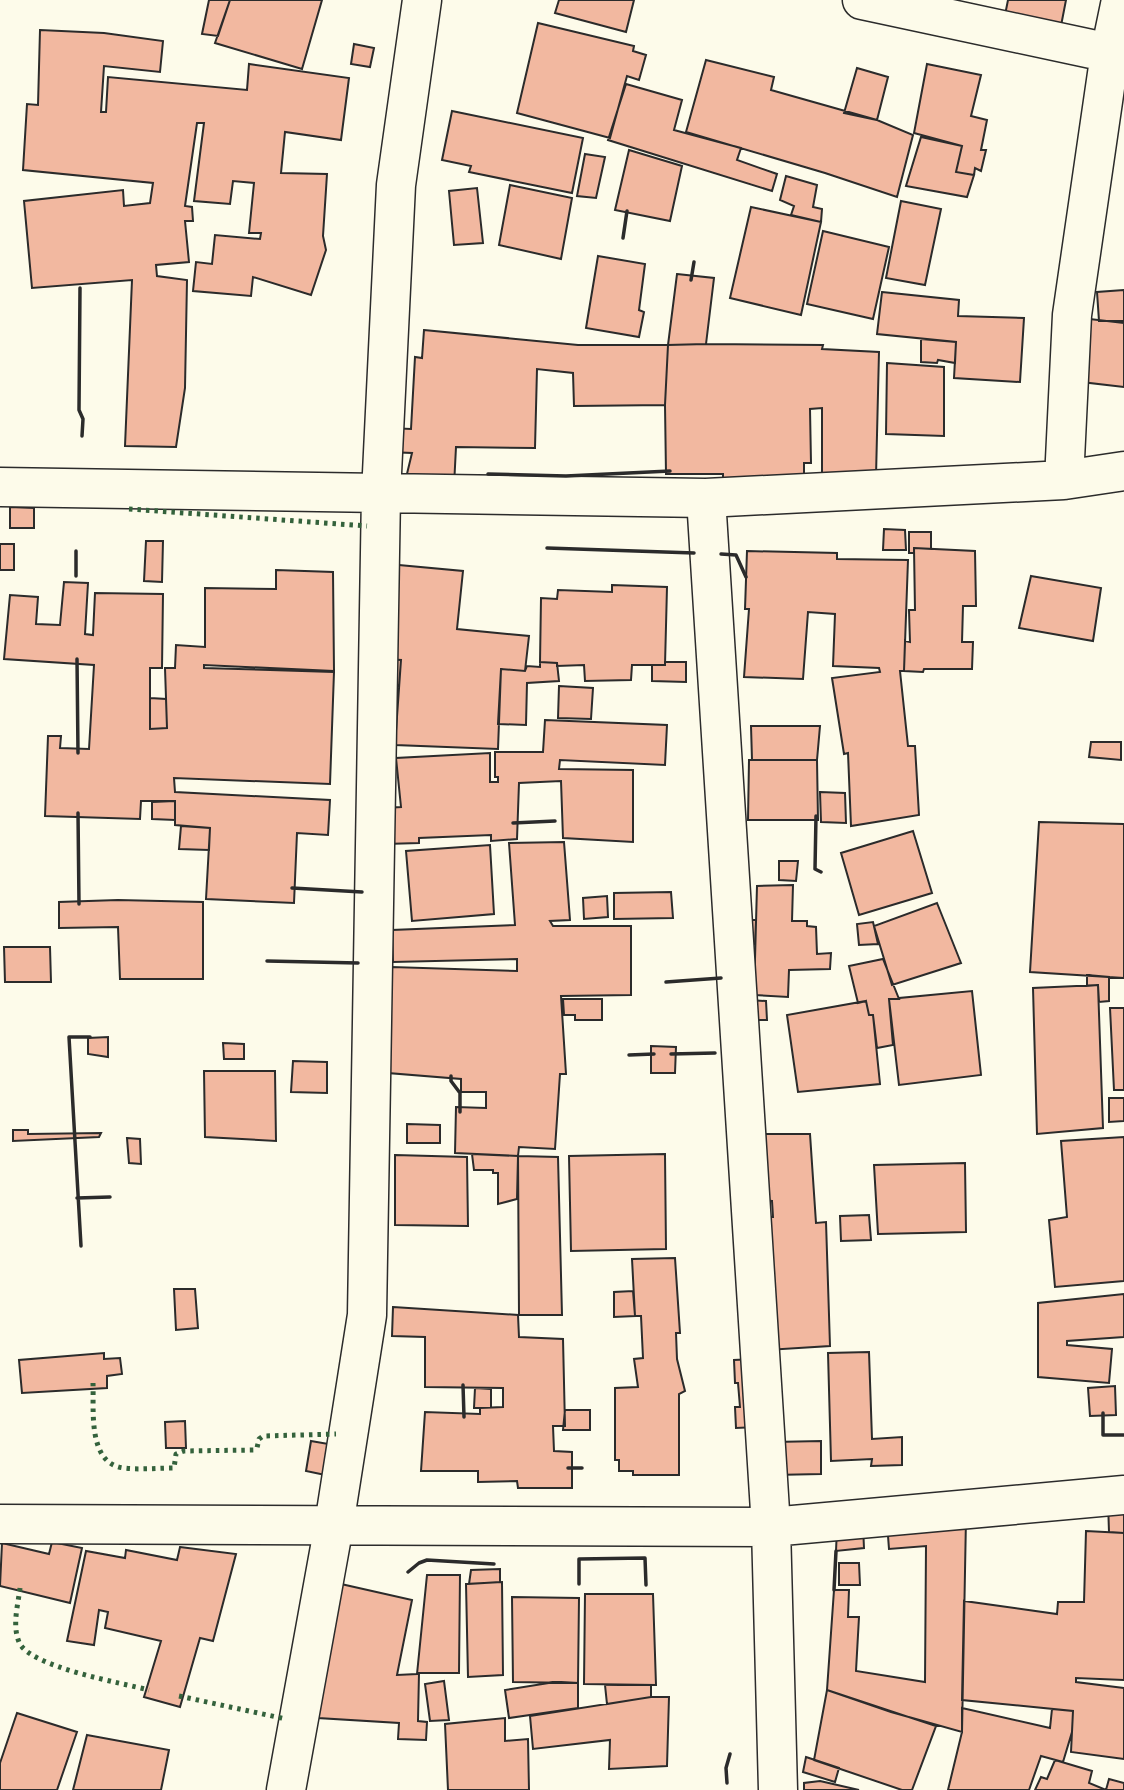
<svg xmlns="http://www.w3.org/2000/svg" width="1124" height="1790" viewBox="0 0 1124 1790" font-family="'Crimson Pro',serif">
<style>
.building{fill:#f2b8a0;stroke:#2b2b2b;stroke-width:2}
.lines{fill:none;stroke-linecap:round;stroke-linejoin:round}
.minor-casing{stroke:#2b2b2b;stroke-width:41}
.minor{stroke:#fdfbea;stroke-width:38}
.hedge{stroke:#34623c;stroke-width:5;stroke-dasharray:3.5 5;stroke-linecap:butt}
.wall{stroke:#2b2b2b;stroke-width:3.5}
</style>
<rect width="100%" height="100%" fill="#fdfbea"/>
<path class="building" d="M209 0H230L218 36 202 34Z
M230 0H322L302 69 215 43Z
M559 0H634L626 32 555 13Z
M1008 0H1066L1060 31 1004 20Z
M538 23 634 46 633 51 646 55 639 80 627 76 610 138 517 113Z
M40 30 104 33 163 41 160 72 104 66 101 112H106L108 77 247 90 249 64 349 78 341 140 285 132 281 173 327 174 323 236 326 250 311 295 253 277 251 296 193 291 196 262 212 264 215 235 260 239 261 233H249L254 183 233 181 230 204 194 201 204 123H197L185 206 192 207 193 221H185L189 262 156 265 157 276 187 280 185 388 176 447 125 446 132 280 32 288 24 201 123 190 124 206 150 203 153 183 23 170 27 104 38 105Z
M354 44 374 48 370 67 351 64Z
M706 60 774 77 771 90 877 120 913 135 897 197 825 173 686 132Z
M927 64 981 75 971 116 987 120 981 150H986L981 171 975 168 974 175 956 172 962 146 914 133Z
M857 68 888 77 877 120 844 113Z
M626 84 682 100 674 130 741 148 737 160 777 174 772 191 608 140Z
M452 111 583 138 572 193 469 172 471 166 442 160Z
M921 137 962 146 956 172 974 175 967 197 906 186Z
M629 150 682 166 670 221 615 210Z
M585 154 605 157 596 198 577 196Z
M786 176 817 185 813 207 822 209 821 222 791 215 794 206 780 200Z
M510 185 572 198 561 259 499 245Z
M477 188 483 243 454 245 449 191Z
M901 201 941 209 925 285 886 278Z
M751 207 821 222 801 315 730 298Z
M823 231 889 247 873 319 807 304Z
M598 256 645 264 639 310 644 312 639 337 586 328Z
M677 274 714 278 706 344 668 345Z
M1124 290V321H1099L1097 292Z
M882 292 959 300 958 316 1024 318 1020 382 954 378 956 342 877 334Z
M1081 318 1124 323V387L1073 381Z
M424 330 578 345H668L665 405 574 406 573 373 537 369 535 448 456 447 454 486 406 478 412 453 388 452 390 428 411 429 415 357 422 358Z
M921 339 956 342 955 363 938 360 937 363 921 362Z
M706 344 823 345 822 349 879 352 876 476H822V408L810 409 811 463H804V477L723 479V474H666L665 405 668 345Z
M887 363 944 367V436L886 434Z
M10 507 34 508V528H10Z
M884 529 905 530 906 550H883Z
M909 532H931V549L914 548V553H909Z
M146 541H163L162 582 144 581Z
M0 544H14V570H0Z
M914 548 975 551 976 606H963L962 642H973L972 669H924L923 672 904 671 905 641 910 642 909 610H915Z
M747 551 837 553V559L908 560 904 671H900L908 746H915L919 815 851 826 848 753 844 754 832 678 880 672 879 668 833 666 835 614 808 612 803 679 744 677 749 609H745Z
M388 564 463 571 457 629 529 636 525 671 501 669 498 749 395 745 401 660 385 659Z
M276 570 333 572 334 671 204 665V668L334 672 330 784 174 778 175 792 330 800 328 835 297 833 294 903 206 899 210 828 175 825V801H141L140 819 45 816 48 736H61L60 748 89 749 94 665 4 659 10 595 38 597 36 624 60 625 64 582 88 583 85 634 93 635 95 593 163 594 162 668H150V729L167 728 165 668H175L176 645 205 647V588L276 589Z
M1031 576 1101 588 1093 641 1019 628Z
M612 585 667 587 665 665H632L631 680 585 681 584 665 557 666V663L540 662 541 598 557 599 558 590 612 592Z
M385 659 401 660 399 686 384 684Z
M540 662 557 663 559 681 527 683 526 725 498 724 501 669 525 671 527 666 540 667Z
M665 662H686V682L652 681V665H665Z
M559 686 593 688 591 719 558 718Z
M150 698 166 699 167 728 150 729Z
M545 720 667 725 665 765 560 760 559 769 633 770V842L563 838 561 781 519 783 517 839 491 841V835L419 838V843L385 844 384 808 401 807 396 758 490 753V782H498V777H495V752H543Z
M751 726H820L817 760H752Z
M1091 742H1121V760L1089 757Z
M749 760H817L818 820H748Z
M820 792 845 793 846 823 821 822Z
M175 801V820L152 819V802Z
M1039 822 1124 824V978L1030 972Z
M181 826 210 828 209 850 179 849Z
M913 831 932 893 859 915 841 853Z
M564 842 570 920 550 921 553 926H631V995L561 996 566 1074H560L555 1149 519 1147 518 1156 455 1153 456 1107 486 1108V1092H461V1079L388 1073 392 967 517 971V959L393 962 392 930 515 925 509 843Z
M490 845 494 914 412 921 406 851Z
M779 861H798L796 881 779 880Z
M793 885 792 921H807V926L816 927 817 954 831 953 830 969 789 970 788 997 754 995 757 886Z
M671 892 673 918 614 919V893Z
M607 896 608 917 584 919 583 898Z
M118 900 203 902V979H120L118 927 59 928V902Z
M937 903 961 963 892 985 874 926Z
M743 920H756L755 944H743Z
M873 922 878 944 859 945 857 924Z
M4 947H50L51 982H5Z
M883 959 899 999H889L893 1045 877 1048 873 1015H869L866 1001 858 1003 849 966Z
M1087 975 1109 977V1001L1099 1002 1098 985 1087 986Z
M1098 985 1103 1128 1037 1134 1033 988Z
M972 991 981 1075 899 1085 889 999Z
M563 999H602V1020H575V1015H564Z
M749 1000 766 1001 767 1020H749Z
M866 1001 869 1015H873L880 1084 798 1092 787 1015Z
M1110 1008H1124V1090H1114Z
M108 1037V1057L88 1054V1038Z
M223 1043 244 1044V1059H224Z
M651 1046 676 1047 675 1073H651Z
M293 1061 327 1062V1093L291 1092Z
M204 1071H275L276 1141 205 1137Z
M1109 1098H1124V1121L1109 1122Z
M407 1124 440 1125V1143H407Z
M13 1130H28V1134L101 1133 99 1137 13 1141Z
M756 1134H810L816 1223 826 1222 830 1346 767 1350 760 1217H773L772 1201 760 1200Z
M1124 1137V1281L1055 1287 1049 1220 1067 1217 1061 1141Z
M127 1138 140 1139 141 1164 129 1163Z
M472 1154 518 1156 517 1199 498 1204V1173H493V1170H474Z
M665 1154 666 1249 571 1251 569 1156Z
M395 1155 467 1157 468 1226 395 1225Z
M518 1156 558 1157 562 1315H519Z
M965 1163 966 1232 878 1234 874 1165Z
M869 1215 871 1240 841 1241 840 1216Z
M675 1258 680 1333H676L677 1359 685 1391 679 1394V1475H633V1471H619V1460H615V1388L638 1387 634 1359 643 1358 641 1316H635L632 1259Z
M174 1289H195L198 1328 176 1330Z
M633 1291 635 1316 614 1317V1292Z
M1124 1294V1337L1067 1341V1345L1112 1349 1109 1383 1038 1377V1303Z
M393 1307 518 1315 519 1337 563 1339 565 1426H553L554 1451 572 1452V1488H518L517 1481 478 1482V1471H421L425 1412 480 1414V1408L503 1407V1388L425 1387V1337L392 1336Z
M869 1352 872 1439 902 1437V1465L871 1466 872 1459 831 1461 828 1353Z
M104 1353V1359L120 1358 122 1374 107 1376V1388L22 1393 19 1360Z
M755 1359 757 1427 736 1428 735 1407H740L738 1383H735L734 1360Z
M1115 1386 1116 1415 1090 1416 1088 1388Z
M475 1388 491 1389V1408H474Z
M565 1410H590V1430H563Z
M185 1421 186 1448H166L165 1422Z
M311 1441 340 1446 335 1477 306 1471Z
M821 1441V1474L773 1475 774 1442Z
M1108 1502 1124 1503V1533L1109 1532Z
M966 1518 962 1732 891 1712 827 1690 834 1590H849L848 1617H859L856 1671 925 1682 926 1546 889 1549 887 1523Z
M863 1526 864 1548 836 1551 837 1528Z
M1086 1531 1124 1533V1680L1076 1678V1682L1124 1688V1759L1071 1752 1073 1711 962 1700 964 1601 1057 1614 1058 1602H1084Z
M52 1542 82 1548 70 1603 0 1586 2 1543 49 1554Z
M180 1547 236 1554 213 1641 200 1638 180 1707 144 1697 161 1641 105 1628 108 1612 99 1610 94 1645 67 1641 86 1551 125 1558 126 1550 177 1560Z
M839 1563H859L860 1585H839Z
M500 1569V1582L469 1584 471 1570Z
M427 1575H460L459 1673H419L418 1721 427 1722 426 1740 398 1739 399 1723 318 1718 341 1584 412 1600 397 1675 417 1674Z
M502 1582 503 1675 468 1677 466 1584Z
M585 1594H653L656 1685 584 1684Z
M512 1597 579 1598 578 1683 513 1682Z
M444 1681 449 1720 430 1721 425 1684Z
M555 1682 578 1683V1708L509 1718 505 1690Z
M605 1685H651V1697L607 1704Z
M827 1690 936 1726 912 1790H902L814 1760Z
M651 1697H669L667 1766 609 1769 610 1740 533 1749 530 1716Z
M962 1708 1050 1728 1052 1709 1073 1711 1072 1732 1063 1762 1041 1756 1029 1790H948L962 1732Z
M17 1713 77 1732 57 1790H0V1763Z
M505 1718V1741L528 1739 529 1790H448L445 1724Z
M87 1735 169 1750 161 1790H73Z
M806 1757 839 1768 835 1782 803 1772Z
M1055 1760 1092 1771 1089 1783 1106 1790 1109 1779 1124 1783V1790H1035L1041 1777 1047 1779Z
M820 1781 859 1790H804V1783Z"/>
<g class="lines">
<g class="minor-casing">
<path id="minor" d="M862 0 1110 53
M1064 480 1072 315 1110 53 1121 0
M0 487 706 498 1064 480 1124 471
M706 498 771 1527 778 1790
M0 1524 771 1527 1124 1495
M286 1790 334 1525 367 1315 381 494 396 185 422 0"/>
</g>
<use href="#minor" class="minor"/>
<path class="hedge" d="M129 509 367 526
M93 1383C94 1409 87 1464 124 1468 140 1470 157 1468 174 1468L176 1454 184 1451 254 1450 257 1448 259 1439 263 1436 336 1434
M20 1588C18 1605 12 1625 19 1642 29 1667 122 1683 149 1690
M179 1696 286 1719"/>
<path class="wall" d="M623 238 627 211
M691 280 694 262
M80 288 79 410 83 419 82 436
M488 474 566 476 670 471
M547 548 694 553
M76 551V576
M721 554 736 555 746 577
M77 659 78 753
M78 813 79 904
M816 816 815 869 821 872
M513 823 555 821
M292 888 362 892
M267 961 358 963
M666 982 721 978
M671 1054 715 1053
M629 1055 654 1054
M451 1076V1081L460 1093V1112
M77 1198 110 1197
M81 1246 69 1037H90
M463 1385 464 1417
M1103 1413V1435H1124
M568 1468H582
M408 1572 419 1563 427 1560 494 1564
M579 1584V1559L645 1558 646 1585
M834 1590 836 1551
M727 1783 726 1768 730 1754"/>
</g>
</svg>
